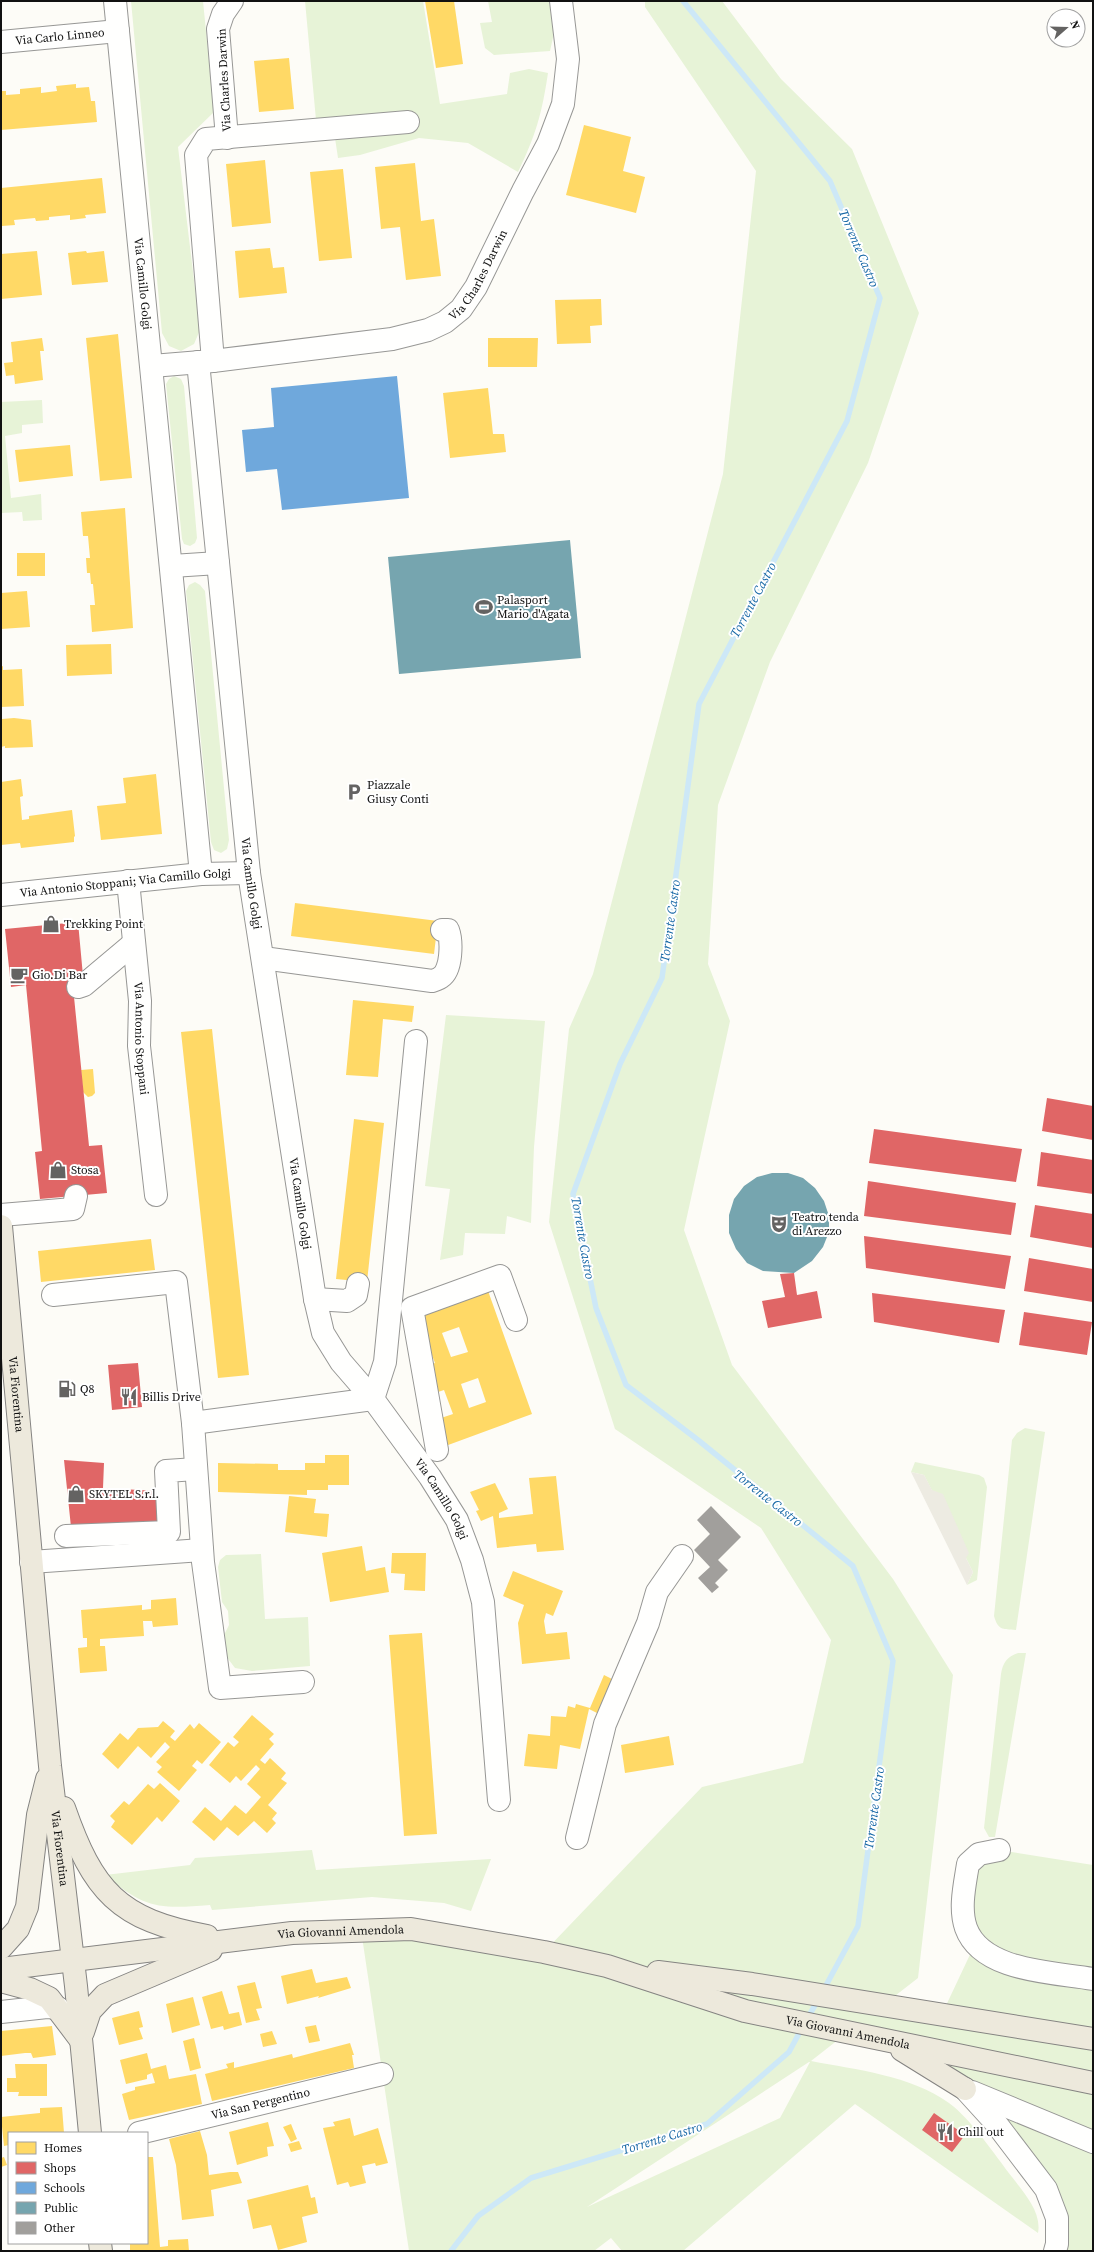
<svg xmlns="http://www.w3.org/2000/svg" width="1094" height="2252" viewBox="0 0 1094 2252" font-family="'Source Serif 4',serif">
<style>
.green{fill:#e7f3d7;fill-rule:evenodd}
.plaza{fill:#edebe2}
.homes{fill:#ffd966;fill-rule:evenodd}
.shops{fill:#e06666}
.schools{fill:#6fa8dc}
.public{fill:#76a5af}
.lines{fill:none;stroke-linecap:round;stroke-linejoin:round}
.stream{stroke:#cde8f7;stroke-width:5.5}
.building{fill:#a19f9c}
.minor-casing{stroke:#979795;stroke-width:24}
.major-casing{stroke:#858482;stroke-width:24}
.minor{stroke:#fffffe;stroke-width:22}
.major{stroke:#ede9dc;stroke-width:22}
.labels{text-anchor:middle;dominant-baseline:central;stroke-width:4;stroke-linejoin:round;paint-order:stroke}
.street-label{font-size:12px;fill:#111;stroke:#fff}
.poi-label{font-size:12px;fill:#111;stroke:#fff;text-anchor:start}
.water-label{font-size:13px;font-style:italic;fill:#1768a6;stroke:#fff}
</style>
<rect width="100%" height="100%" fill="#fdfcf7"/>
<path class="green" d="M131 1H203L214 112 178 147 200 330 194 344 181 351 169 346 162 333Z
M305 1H423L440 104 507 94 510 73 529 69 548 73C542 113 536 135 518 172L468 143 419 138 360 155 338 158 332 118 316 120Z
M488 1H549L554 33 550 51 494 55 485 48 480 23 492 22Z
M645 1H722L781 79 852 149 919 313 868 463 770 662 718 805 708 964 730 1021 684 1230 732 1365 893 1579 953 1675 918 1978 882 2006 942 2014 975 1944 968 1864 999 1850 1093 1865V2251H1055L1046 2189 932 2067 848 2032 811 2061C857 2070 910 2075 949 2103 971 2119 995 2155 1012 2177 1024 2193 1042 2212 1038 2233L855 2104 683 2251H622L611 2238 594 2251H409L361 1930 544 1952 702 1787 803 1763 831 1640 761 1528 615 1429 549 1222 569 1029 593 974 723 474 756 171 645 7ZM810 2062 780 2118 587 2207 809 2062Z
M174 376 181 379 184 386 197 538 195 543 190 546 184 544 182 539 166 384 169 379Z
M42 400 43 423 22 425V433L5 436 11 498 41 494 42 520 23 521 22 512 1 513V402Z
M195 582 200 585 205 591 229 840 227 849 221 853 214 850 211 842 186 591 189 585Z
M446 1015 545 1021 534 1147 531 1223 507 1216 505 1234 465 1233 463 1255 440 1260 450 1189 425 1186Z
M1025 1428 1045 1432 1016 1630C1002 1629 998 1630 994 1616L1012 1440 1017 1433Z
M915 1462 979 1475 984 1478 987 1487 977 1580 967 1585 973 1572 924 1475 911 1472Z
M261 1554 265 1619 308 1617 310 1666 252 1671 235 1668 226 1656 224 1635 229 1625 228 1611 222 1602 218 1567 220 1560 226 1555Z
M1018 1653H1026L995 1837H989L984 1828 1001 1674C1003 1662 1007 1657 1018 1653Z
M312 1850 316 1870 491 1859 471 1911 444 1903 372 1897 212 1910 210 1905C160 1909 145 1909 105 1875L190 1865 195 1858Z"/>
<path class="plaza" d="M911 1472 924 1475 932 1490 943 1494 969 1553 966 1558 973 1572 967 1585Z"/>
<path class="homes" d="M425 1H454L463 64 436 68Z
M289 58 294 109 259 112 254 61Z
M76 84V88L89 87 91 101H95L97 122 1 130V91H6V95L20 94V89L41 87V93L57 91 56 86Z
M584 125 631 137 623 171 645 177 636 213 566 195Z
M265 160 271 223 232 227 226 164Z
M415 163 421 221 434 219 441 276 406 280 400 227 381 229 375 167Z
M343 169 352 258 319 261 310 172Z
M102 178 106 213 85 215 86 218 70 220V215L49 217V220L36 221 35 218 14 220 15 225 2 226 1 188Z
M270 248 273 268 284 267 287 293 239 298 235 251Z
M37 251 42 295 1 299V254Z
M86 251 87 253 104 251 108 282 72 285 68 253Z
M601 299 602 325 590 326 591 343 557 344 555 300Z
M118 334 132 478 100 481 86 338Z
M42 338 44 351H40L43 380 15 384 14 375 6 376 4 363 13 362 11 342Z
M488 338H538L537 367H488Z
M488 388 493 434H504L506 452 450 458 443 393Z
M70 445 73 476 19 482 15 450Z
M125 508 133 628 92 632 90 605H95L93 584H91L90 573H87L86 558H90L88 536H83L81 512Z
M17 553H45V576H17Z
M27 591 30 627 1 629V593Z
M111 644 112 674 67 676 66 645Z
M3 666V670L22 669 24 706 1 707V667Z
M14 718 31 720 33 747 5 748V746L1 747 2 719Z
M156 774 162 834 101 840 97 806 126 803 123 778Z
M21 779 23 796 20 797 22 820 29 819V816L72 810 75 836 74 837V842L21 848 20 843 1 845V782Z
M295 903 438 921 434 954 291 936Z
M353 1000 414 1006 412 1022 383 1019 378 1077 346 1075Z
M212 1029 249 1375 218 1378 181 1032Z
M93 1069 95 1093 92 1096 88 1097 83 1092 81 1070Z
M354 1119 384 1123 367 1282 336 1279Z
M151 1239 155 1270 41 1282 38 1251Z
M487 1288 532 1414 440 1448 435 1420 453 1414 444 1390 429 1395 424 1367 435 1363 416 1314ZM459 1327 468 1352 451 1357 442 1333ZM478 1378 486 1402 469 1408 461 1384Z
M325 1455H349V1485H328V1490H307V1495L218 1492V1463L278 1464V1470H305V1463H325Z
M556 1476 564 1550 537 1552 536 1544 497 1548 493 1516 481 1521 476 1511 479 1510 470 1492 495 1483 508 1509 499 1513V1518L533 1514 529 1478Z
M289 1496 316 1499 314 1513 329 1514 327 1537 285 1532Z
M362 1546 366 1571 385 1567 389 1592 330 1602 322 1553Z
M392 1553H426L425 1591 404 1590 405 1574 391 1573Z
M513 1571 563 1591 553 1616 546 1613 544 1621 546 1634 567 1632 570 1659 522 1664 518 1623 524 1605 503 1596Z
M176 1598 178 1625 153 1627 152 1621H143L144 1636 100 1639V1646H105L107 1671 80 1673 78 1648 87 1647V1638H83L81 1610 142 1605V1610L151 1609V1600Z
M422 1633 437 1834 404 1836 389 1635Z
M604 1675 616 1681 601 1715 589 1709 580 1749 560 1745 557 1769 524 1766 528 1734 550 1736 551 1716 566 1717 568 1706 575 1708 576 1704 590 1708Z
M252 1715 274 1734 269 1739 274 1744 260 1760 265 1764 270 1758 286 1773 281 1779 287 1783 268 1805 277 1813 272 1819 276 1823 267 1833 254 1821 238 1836 227 1827 214 1841 192 1822 205 1807 221 1821 235 1805 246 1814 261 1797 247 1784 260 1769 256 1765 241 1781 236 1776 230 1783 209 1765 228 1742 234 1747 239 1742 233 1737Z
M163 1721 175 1731 170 1737 175 1741 190 1724 194 1729 199 1723 221 1742 202 1764 197 1760 192 1766 197 1770 179 1791 157 1772 162 1767 156 1762 170 1747 165 1742 151 1758 138 1746 118 1769 102 1754 120 1733 128 1740 138 1728 158 1727Z
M669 1736 674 1765 625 1773 621 1745Z
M160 1783 180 1801 162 1822 157 1817 132 1845 111 1827 115 1821 110 1816 124 1801 129 1805 148 1784 154 1789Z
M312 1969 316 1983 347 1977 351 1988 318 1998 319 1996 287 2004 281 1976Z
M255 1982 262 2008 256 2009 260 2020 246 2023 237 1986Z
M222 1991 229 2014 239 2012 242 2025 224 2030 223 2026 211 2029 202 1997Z
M193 1997 200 2025 172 2033 166 2004Z
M139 2011 143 2027 139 2028 143 2039 119 2045 112 2018Z
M316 2025 320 2041 309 2043 305 2027Z
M52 2026 56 2055 33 2058 31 2053H25L1 2056V2031Z
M272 2031 277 2044 263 2047 260 2034Z
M194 2038 201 2068 190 2071 183 2041Z
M350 2043 354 2055H352L354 2068 212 2101 205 2074 228 2068 226 2064 234 2062V2068L292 2054 293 2058Z
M147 2053 151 2069 166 2065 169 2079 196 2074 202 2104 129 2120 122 2094 135 2090V2087L155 2083 152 2073 147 2075V2079L126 2084 120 2060Z
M15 2064H47V2096H18L19 2092H7V2078H16Z
M62 2107 64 2133H9V2145L4 2146 1 2117 40 2113V2108Z
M350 2118 354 2136 378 2128 388 2163 376 2166 375 2163 362 2166 366 2183 350 2187 348 2182 337 2185 323 2128 335 2126 333 2122Z
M268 2122 274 2146 267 2147 268 2156 237 2165 229 2132Z
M291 2124 297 2139 291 2142 283 2127Z
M200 2131 207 2155 209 2175 230 2172H238L242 2183 211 2190 214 2216 182 2220 176 2165 169 2139Z
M299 2141 302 2149 291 2152 288 2144Z
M4 2157 7 2165 1 2167V2158Z
M147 2157H153L160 2247 168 2246V2240L188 2239 189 2251H130V2243H147Z
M308 2185 311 2198 315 2197 318 2213 302 2217 307 2242 278 2250 271 2225 253 2229 247 2200Z"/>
<path class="shops" d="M78 922 83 976 72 977 89 1146 102 1145 107 1193 40 1199 35 1152 42 1151 26 985 11 987 5 929Z
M1047 1098 1093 1106V1140L1042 1131Z
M874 1129 1022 1149 1016 1182 869 1163Z
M1041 1152 1093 1160V1194L1037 1186Z
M868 1181 1016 1203 1011 1235 864 1216Z
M1035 1205 1093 1214V1248L1030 1237Z
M864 1236 1011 1256 1005 1289 866 1268Z
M1029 1258 1093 1269V1302L1024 1291Z
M794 1273 797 1295 817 1291 822 1318 768 1328 762 1301 785 1297 780 1274Z
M872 1293 1005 1310 999 1343 874 1322Z
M1024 1312 1092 1322 1087 1355 1019 1345Z
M138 1363 142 1407 112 1410 108 1365Z
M64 1460 104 1463 103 1488 158 1491 162 1526 71 1527Z
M934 2113 965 2135 952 2152 922 2130Z"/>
<path class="schools" d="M397 376 409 498 282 510 277 469 246 472 242 430 274 427 271 388Z"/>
<path class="public" d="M570 540 581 658 399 674 388 557Z
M772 1173H788L803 1178 815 1188 824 1201 829 1216V1232L823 1247 812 1261 794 1273 763 1271 747 1263 736 1249 729 1233V1215L734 1199 744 1186 757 1177Z"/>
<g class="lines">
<path class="stream" d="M683 1 830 181 880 298 847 421 699 704 662 978 620 1064 573 1194 596 1308 626 1385 698 1440 853 1566 893 1661 858 1926 823 1991
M807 2019 818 2000
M451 2251 478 2216 531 2178 707 2124 789 2052 802 2028"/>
</g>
<path class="building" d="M711 1506 741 1537 718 1560 728 1570 715 1583 719 1587 712 1593 698 1578 710 1567 694 1550 710 1534 697 1520Z"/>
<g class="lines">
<g class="minor-casing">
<g id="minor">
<path id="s1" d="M115 1 201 874"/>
<path id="s2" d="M1 42 118 31"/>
<path d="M227 138 218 29 223 14 232 1"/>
<path d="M213 361 196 155 206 139 408 122"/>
<path id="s3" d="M198 362 249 873 315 1299 323 1333 341 1362 373 1399 430 1477 457 1520 472 1560 483 1602 499 1800"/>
<path id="s4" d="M152 366 213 361 392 339 428 330 445 322 461 309 476 287 523 191 548 144 563 104 568 59 561 1"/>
<path d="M172 566 218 563"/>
<path id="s5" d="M128 881 140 1001 139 1046 156 1195"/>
<path id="s6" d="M1 895 201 874 249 873"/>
<path d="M263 958 432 981C435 980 439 979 441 977 452 970 452 941 448 930H442"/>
<path d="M78 987 84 985 134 943"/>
<path d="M1 1215 73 1209 76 1196"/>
<path d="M53 1295 176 1282 193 1423 203 1562 220 1688 303 1682"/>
<path d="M315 1299 347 1301 356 1295 358 1284"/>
<path d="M193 1423 373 1399 385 1362 416 1041"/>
<path d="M437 1450 412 1308 500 1276 516 1320"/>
<path d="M66 1536 169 1532 166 1471 196 1469"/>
<path d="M31 1562 202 1550"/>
<path d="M577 1838 605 1724 648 1623 657 1592 682 1556"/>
<path d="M999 1850 979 1854 968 1864C965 1884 959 1908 966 1928 982 1972 1054 1972 1093 1979"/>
<path d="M1 2012 47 2007 58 2008"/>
<path d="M965 2089 995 2122 1046 2189 1057 2218V2244L1055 2251"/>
<path d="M972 2092 1093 2142"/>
<path id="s7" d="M139 2133 382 2074"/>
</g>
</g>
<g class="major-casing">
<g id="major">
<path id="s8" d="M1 1226 50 1766 76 1986 90 2133"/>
<path d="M64 1808C93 1891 118 1920 207 1936"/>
<path d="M1 1948 18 1929 27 1907 38 1815 47 1779"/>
<path id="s9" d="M1 1969 292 1933 411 1929 544 1952 607 1966 745 2011 1093 2083"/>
<path d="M658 1972 752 1984 1093 2039"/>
<path d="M1 1981 30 1989 49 1998 80 2039"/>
<path d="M83 2032 90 2011 105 1995 211 1950"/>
<path d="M902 2050 965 2089"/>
<path d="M100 2243 101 2251"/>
</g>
</g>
<use href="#minor" class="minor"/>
<use href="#major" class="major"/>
</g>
<defs>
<g id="stadium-bare" transform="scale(1.38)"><path d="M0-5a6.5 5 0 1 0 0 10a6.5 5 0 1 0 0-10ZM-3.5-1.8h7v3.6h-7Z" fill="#646362" stroke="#fff" stroke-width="2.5" paint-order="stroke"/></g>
<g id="parking-bare" transform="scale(1.38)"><path d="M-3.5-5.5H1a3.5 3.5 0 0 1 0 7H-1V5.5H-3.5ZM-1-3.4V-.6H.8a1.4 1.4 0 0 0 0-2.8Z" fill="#646362" stroke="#fff" stroke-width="2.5" paint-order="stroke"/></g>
<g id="shop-bare" transform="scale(1.38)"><path d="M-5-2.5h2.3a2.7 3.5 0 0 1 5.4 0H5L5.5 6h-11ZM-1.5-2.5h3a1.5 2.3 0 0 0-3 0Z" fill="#646362" stroke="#fff" stroke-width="2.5" paint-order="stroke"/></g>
<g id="cafe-bare" transform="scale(1.38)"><path d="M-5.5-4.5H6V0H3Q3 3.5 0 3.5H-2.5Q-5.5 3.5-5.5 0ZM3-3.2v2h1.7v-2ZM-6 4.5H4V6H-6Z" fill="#646362" stroke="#fff" stroke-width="2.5" paint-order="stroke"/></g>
<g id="theatre-bare" transform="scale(1.38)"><path d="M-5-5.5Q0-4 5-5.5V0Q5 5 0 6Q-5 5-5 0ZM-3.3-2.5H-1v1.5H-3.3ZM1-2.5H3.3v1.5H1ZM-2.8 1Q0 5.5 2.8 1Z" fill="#646362" stroke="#fff" stroke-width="2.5" paint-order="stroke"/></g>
<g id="fuel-bare" transform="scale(1.38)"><path d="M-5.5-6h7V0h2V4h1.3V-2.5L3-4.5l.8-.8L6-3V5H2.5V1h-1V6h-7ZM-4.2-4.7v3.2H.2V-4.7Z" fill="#646362" stroke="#fff" stroke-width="2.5" paint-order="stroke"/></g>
<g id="restaurant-bare" transform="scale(1.38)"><path d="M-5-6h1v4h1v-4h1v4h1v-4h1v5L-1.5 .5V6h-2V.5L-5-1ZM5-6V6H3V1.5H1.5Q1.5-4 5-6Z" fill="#646362" stroke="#fff" stroke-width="2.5" paint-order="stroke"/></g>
</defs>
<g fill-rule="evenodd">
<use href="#stadium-bare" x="484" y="607"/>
<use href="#parking-bare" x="354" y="792"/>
<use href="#shop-bare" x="51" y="924"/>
<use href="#cafe-bare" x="19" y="975"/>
<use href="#shop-bare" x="58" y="1170"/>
<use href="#theatre-bare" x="779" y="1224"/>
<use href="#fuel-bare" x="67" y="1389"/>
<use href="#restaurant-bare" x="129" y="1397"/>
<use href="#shop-bare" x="76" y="1494"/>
<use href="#restaurant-bare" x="945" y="2132"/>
</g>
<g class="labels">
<g class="street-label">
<text stroke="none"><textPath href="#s2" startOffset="59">Via Carlo Linneo</textPath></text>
<text transform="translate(224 80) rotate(-93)">Via Charles Darwin</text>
<text stroke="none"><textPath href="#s4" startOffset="356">Via Charles Darwin</textPath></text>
<text stroke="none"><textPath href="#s1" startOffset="284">Via Camillo Golgi</textPath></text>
<text stroke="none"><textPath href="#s6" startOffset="125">Via Antonio Stoppani; Via Camillo Golgi</textPath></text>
<text stroke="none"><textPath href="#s3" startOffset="524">Via Camillo Golgi</textPath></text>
<text stroke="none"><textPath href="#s5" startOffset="158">Via Antonio Stoppani</textPath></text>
<text stroke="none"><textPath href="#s3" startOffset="848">Via Camillo Golgi</textPath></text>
<text stroke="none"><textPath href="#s8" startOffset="169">Via Fiorentina</textPath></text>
<text stroke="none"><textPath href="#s3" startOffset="1184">Via Camillo Golgi</textPath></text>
<text stroke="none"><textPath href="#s8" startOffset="625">Via Fiorentina</textPath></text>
<text stroke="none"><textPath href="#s9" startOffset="342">Via Giovanni Amendola</textPath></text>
<text stroke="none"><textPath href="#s9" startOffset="862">Via Giovanni Amendola</textPath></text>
<text stroke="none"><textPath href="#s7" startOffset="125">Via San Pergentino</textPath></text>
</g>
<g class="poi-label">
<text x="497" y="600">Palasport<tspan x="497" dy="14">Mario d'Agata</tspan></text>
<text x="367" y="785">Piazzale<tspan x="367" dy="14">Giusy Conti</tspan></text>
<text x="64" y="924">Trekking Point</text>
<text x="32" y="975">Gio.Di Bar</text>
<text x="71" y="1170">Stosa</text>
<text x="792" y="1217">Teatro tenda<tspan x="792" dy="14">di Arezzo</tspan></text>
<text x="80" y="1389">Q8</text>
<text x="142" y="1397">Billis Drive</text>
<text x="89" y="1494">SKYTEL S.r.l.</text>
<text x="958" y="2132">Chill out</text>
</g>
<g class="water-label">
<text transform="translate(859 248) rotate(67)">Torrente Castro</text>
<text transform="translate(753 600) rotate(-62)">Torrente Castro</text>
<text transform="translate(670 921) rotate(-82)">Torrente Castro</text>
<text transform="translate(583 1238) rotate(80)">Torrente Castro</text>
<text transform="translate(768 1498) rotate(38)">Torrente Castro</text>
<text transform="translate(874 1808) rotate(-82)">Torrente Castro</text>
<text transform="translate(662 2138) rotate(-17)">Torrente Castro</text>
</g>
</g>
<rect width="1094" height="2252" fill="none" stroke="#111111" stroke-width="4"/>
<rect x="8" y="2132" width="140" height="112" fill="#ffffff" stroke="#a0a0a0"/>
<rect x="16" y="2142" width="20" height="12" fill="#ffd966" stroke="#a0a0a0"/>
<text x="44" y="2152" font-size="12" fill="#111111">Homes</text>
<rect x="16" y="2162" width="20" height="12" fill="#e06666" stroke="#a0a0a0"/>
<text x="44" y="2172" font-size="12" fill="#111111">Shops</text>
<rect x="16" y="2182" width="20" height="12" fill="#6fa8dc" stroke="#a0a0a0"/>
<text x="44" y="2192" font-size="12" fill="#111111">Schools</text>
<rect x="16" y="2202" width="20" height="12" fill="#76a5af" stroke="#a0a0a0"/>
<text x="44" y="2212" font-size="12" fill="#111111">Public</text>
<rect x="16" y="2222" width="20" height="12" fill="#a19f9c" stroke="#a0a0a0"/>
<text x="44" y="2232" font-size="12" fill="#111111">Other</text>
<g transform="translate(1066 28) rotate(70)"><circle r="19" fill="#ffffff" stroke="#a0a0a0"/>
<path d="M0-3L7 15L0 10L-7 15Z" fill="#646362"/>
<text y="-6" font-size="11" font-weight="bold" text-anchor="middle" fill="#111111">N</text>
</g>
</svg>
